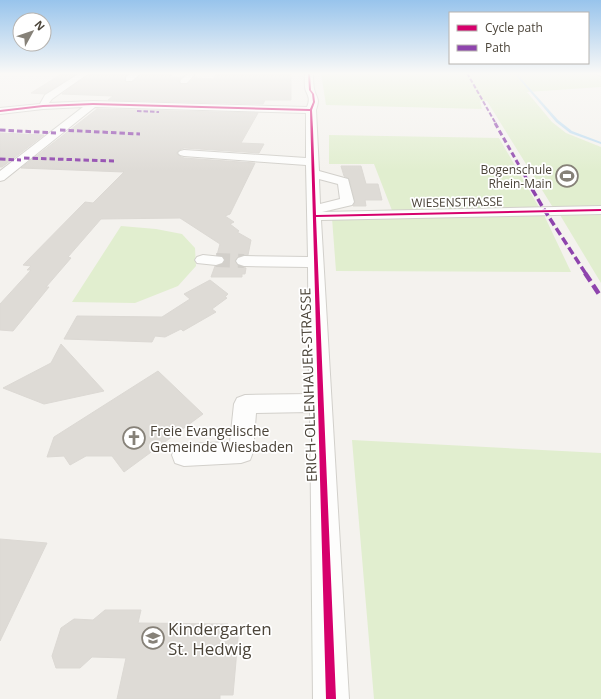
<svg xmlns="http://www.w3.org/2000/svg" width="601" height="699" viewBox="0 0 601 699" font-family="'Open Sans',sans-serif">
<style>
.green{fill:#e1eecf}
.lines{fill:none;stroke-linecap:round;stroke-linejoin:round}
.stream{fill:#c0ddf1;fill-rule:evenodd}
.building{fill:#dedbd6;stroke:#dcd9d4}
.minor-tunnel{stroke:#d2cfca;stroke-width:14;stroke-dasharray:14 8;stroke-linecap:butt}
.minor-casing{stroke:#d2d0cb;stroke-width:2}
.minor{fill:#fdfdfc;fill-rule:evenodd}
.quiet-far3{stroke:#8e44ad;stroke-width:2;stroke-dasharray:4.5 2;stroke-linecap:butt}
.quiet-far2{stroke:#8e44ad;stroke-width:3;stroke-dasharray:5.5 3;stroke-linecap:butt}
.quiet-far1{stroke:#8e44ad;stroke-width:3.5;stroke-dasharray:8 3.5;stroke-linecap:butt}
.quiet{stroke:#8e44ad;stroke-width:4.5;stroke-dasharray:10 4.5;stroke-linecap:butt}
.cycleway-casing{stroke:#fff;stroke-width:2}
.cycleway{fill:#d6006c;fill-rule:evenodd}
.labels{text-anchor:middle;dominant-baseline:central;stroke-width:3.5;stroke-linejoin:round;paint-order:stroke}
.far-poi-label{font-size:12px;fill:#4b4439;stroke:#fff;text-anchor:end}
.far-street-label{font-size:12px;fill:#4b4439;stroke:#fff}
.street-label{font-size:14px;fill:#4b4439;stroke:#fff}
.poi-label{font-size:14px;fill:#4b4439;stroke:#fff;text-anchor:start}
.near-poi-label{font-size:17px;fill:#4b4439;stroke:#fff;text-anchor:start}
</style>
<rect width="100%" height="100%" fill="#f4f2ee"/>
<path class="green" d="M321 73H597L601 75V87L527 92 552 122 566 133 601 147V206H552L487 101H480L482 109 326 105Z
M329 135 499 138 540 209 393 213 374 164H329Z
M601 214V283L560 215Z
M544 215 571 272 336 271 332 218Z
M121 226 156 229 182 234 195 248 196 266 178 286 135 303 72 302Z
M352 440 601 453V699H374Z"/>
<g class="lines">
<path class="stream" d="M514 73H516L558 120 572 131 601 142V144L570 133 556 122Z"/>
</g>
<path class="building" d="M63 73H78L45 94 31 93Z
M90 73H130L124 77 126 82H133L142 73H173L170 77 181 78 179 81 181 84H188L194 78 214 79 216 73H291V100H265L263 104 108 100 113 96 62 94Z
M97 109 258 113 241 143 264 144 259 153 184 148 179 150 176 153 179 156 184 158 255 163 230 214 225 216 234 222 230 224 239 231 237 232 251 240 248 255 238 257 235 260 238 265 246 268 245 274H242V277H211L215 266 222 264 225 261 223 256 217 255 220 244 180 218 101 219 68 257 71 258 46 287H49L13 331 0 330V304L31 270H27L31 266 23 265 85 202 93 203 124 172 21 168Z
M0 133 44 135 2 167H0Z
M341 166H361L366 184H378L382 200H365L366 206H353L355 202 349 179 344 176Z
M210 280 228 294 225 297 227 298 212 309 216 312 183 331 181 329 165 337 155 336 152 342 64 339 77 316 162 317 190 299 184 294Z
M61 344 104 391 44 404 3 388 51 363Z
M158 371 203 414 124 472 112 456H86L70 465 64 456 47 457 54 437Z
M0 539 47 543 0 641Z
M105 610H141L138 623 228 624V627H239L233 695H220V699H117L126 658 92 657 80 668H56L52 656 61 628 74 619 93 620Z"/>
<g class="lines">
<path class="minor-tunnel" d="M216 260 244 261"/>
<g class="minor-casing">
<path id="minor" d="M80 73H89L52 99 49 103 93 101 307 107C310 100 309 97 306 91 304 86 305 78 305 73H313C313 78 313 84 314 89 317 100 320 97 316 110L319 171 348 179 354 202 352 205 322 212 601 206V214L321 220 349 699H313L310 412 256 413 253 452 250 460 241 463 184 466 175 463 172 455 175 447 184 444 230 442 234 404 237 398 245 395 309 394 308 267 244 266 238 264 236 261 238 258 244 256 308 257 306 165 184 156 180 155 178 153 180 151 184 150 306 158V113L95 107 4 180 0 181V171L83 107 43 109 0 114V108L40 104 45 95ZM319 179 338 184 340 199 320 204Z
M132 73H141L132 81H126V77Z
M188 73H196L187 83H181L180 81Z
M594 73H601V76Z
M203 255 222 257 224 260 222 263 216 265 197 263 195 260 197 257Z"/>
</g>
<use href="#minor" class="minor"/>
<path class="quiet-far3" d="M467 73 496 124
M137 111 159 112"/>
<path class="quiet-far2" d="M495 123 533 190
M0 130 56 133
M60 130 140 134
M24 158 114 161
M0 159 21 160"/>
<path class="quiet-far1" d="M532 189 545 211 586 274"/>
<path class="quiet" d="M585 273 601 297"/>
<g class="cycleway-casing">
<path id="cycleway" d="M308 73H310L311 90 314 94 315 102 312 110 313 129 316 215 601 209V211L316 217 336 699H326L310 111 93 105 43 107 0 112V110L43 105 93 103 310 109 313 102 312 94 309 90Z"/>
</g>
<use href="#cycleway" class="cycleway"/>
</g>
<linearGradient id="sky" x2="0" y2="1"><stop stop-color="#98c4ec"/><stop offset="0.43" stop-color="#faf9f7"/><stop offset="1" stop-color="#faf9f7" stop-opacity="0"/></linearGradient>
<rect width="601" height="171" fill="url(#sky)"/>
<defs>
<g id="stadium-ring" transform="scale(1.15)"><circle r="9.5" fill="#fff" stroke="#868178" stroke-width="1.5"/><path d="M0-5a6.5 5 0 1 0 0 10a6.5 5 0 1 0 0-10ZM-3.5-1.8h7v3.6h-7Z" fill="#868178"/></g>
<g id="church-ring" transform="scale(1.15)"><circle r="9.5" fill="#fff" stroke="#868178" stroke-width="1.5"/><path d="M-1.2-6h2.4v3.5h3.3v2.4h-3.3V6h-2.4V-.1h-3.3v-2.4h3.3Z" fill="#868178"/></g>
<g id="school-ring" transform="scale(1.15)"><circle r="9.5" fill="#fff" stroke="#868178" stroke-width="1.5"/><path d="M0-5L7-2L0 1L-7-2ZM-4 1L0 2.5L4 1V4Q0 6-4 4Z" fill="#868178"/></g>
</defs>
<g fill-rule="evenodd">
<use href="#stadium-ring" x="567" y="176"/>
<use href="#church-ring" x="134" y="438"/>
<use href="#school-ring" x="153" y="638"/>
</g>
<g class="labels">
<g class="far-poi-label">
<text x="552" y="169">Bogenschule<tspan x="552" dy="14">Rhein-Main</tspan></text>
</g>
<g class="far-street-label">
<text transform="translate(457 202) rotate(-1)">WIESENSTRASSE</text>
</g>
<g class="street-label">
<text transform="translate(308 385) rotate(-92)">ERICH-OLLENHAUER-STRASSE</text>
</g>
<g class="poi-label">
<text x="150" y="430">Freie Evangelische<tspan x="150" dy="16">Gemeinde Wiesbaden</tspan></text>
</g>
<g class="near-poi-label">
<text x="168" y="628">Kindergarten<tspan x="168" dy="20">St. Hedwig</tspan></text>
</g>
</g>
<rect x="449" y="12" width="140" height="52" fill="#ffffff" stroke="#b7b4b0"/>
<rect x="457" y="25" width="20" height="6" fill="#d6006c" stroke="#b7b4b0"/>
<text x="485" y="32" font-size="12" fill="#4b4439">Cycle path</text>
<rect x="457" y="45" width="20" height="6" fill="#8e44ad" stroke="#b7b4b0"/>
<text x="485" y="52" font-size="12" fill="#4b4439">Path</text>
<g transform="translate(32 32) rotate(50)"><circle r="19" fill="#ffffff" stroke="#b7b4b0"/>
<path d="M0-3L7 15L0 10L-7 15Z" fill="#868178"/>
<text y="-6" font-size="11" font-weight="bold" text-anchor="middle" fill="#4b4439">N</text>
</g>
</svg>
